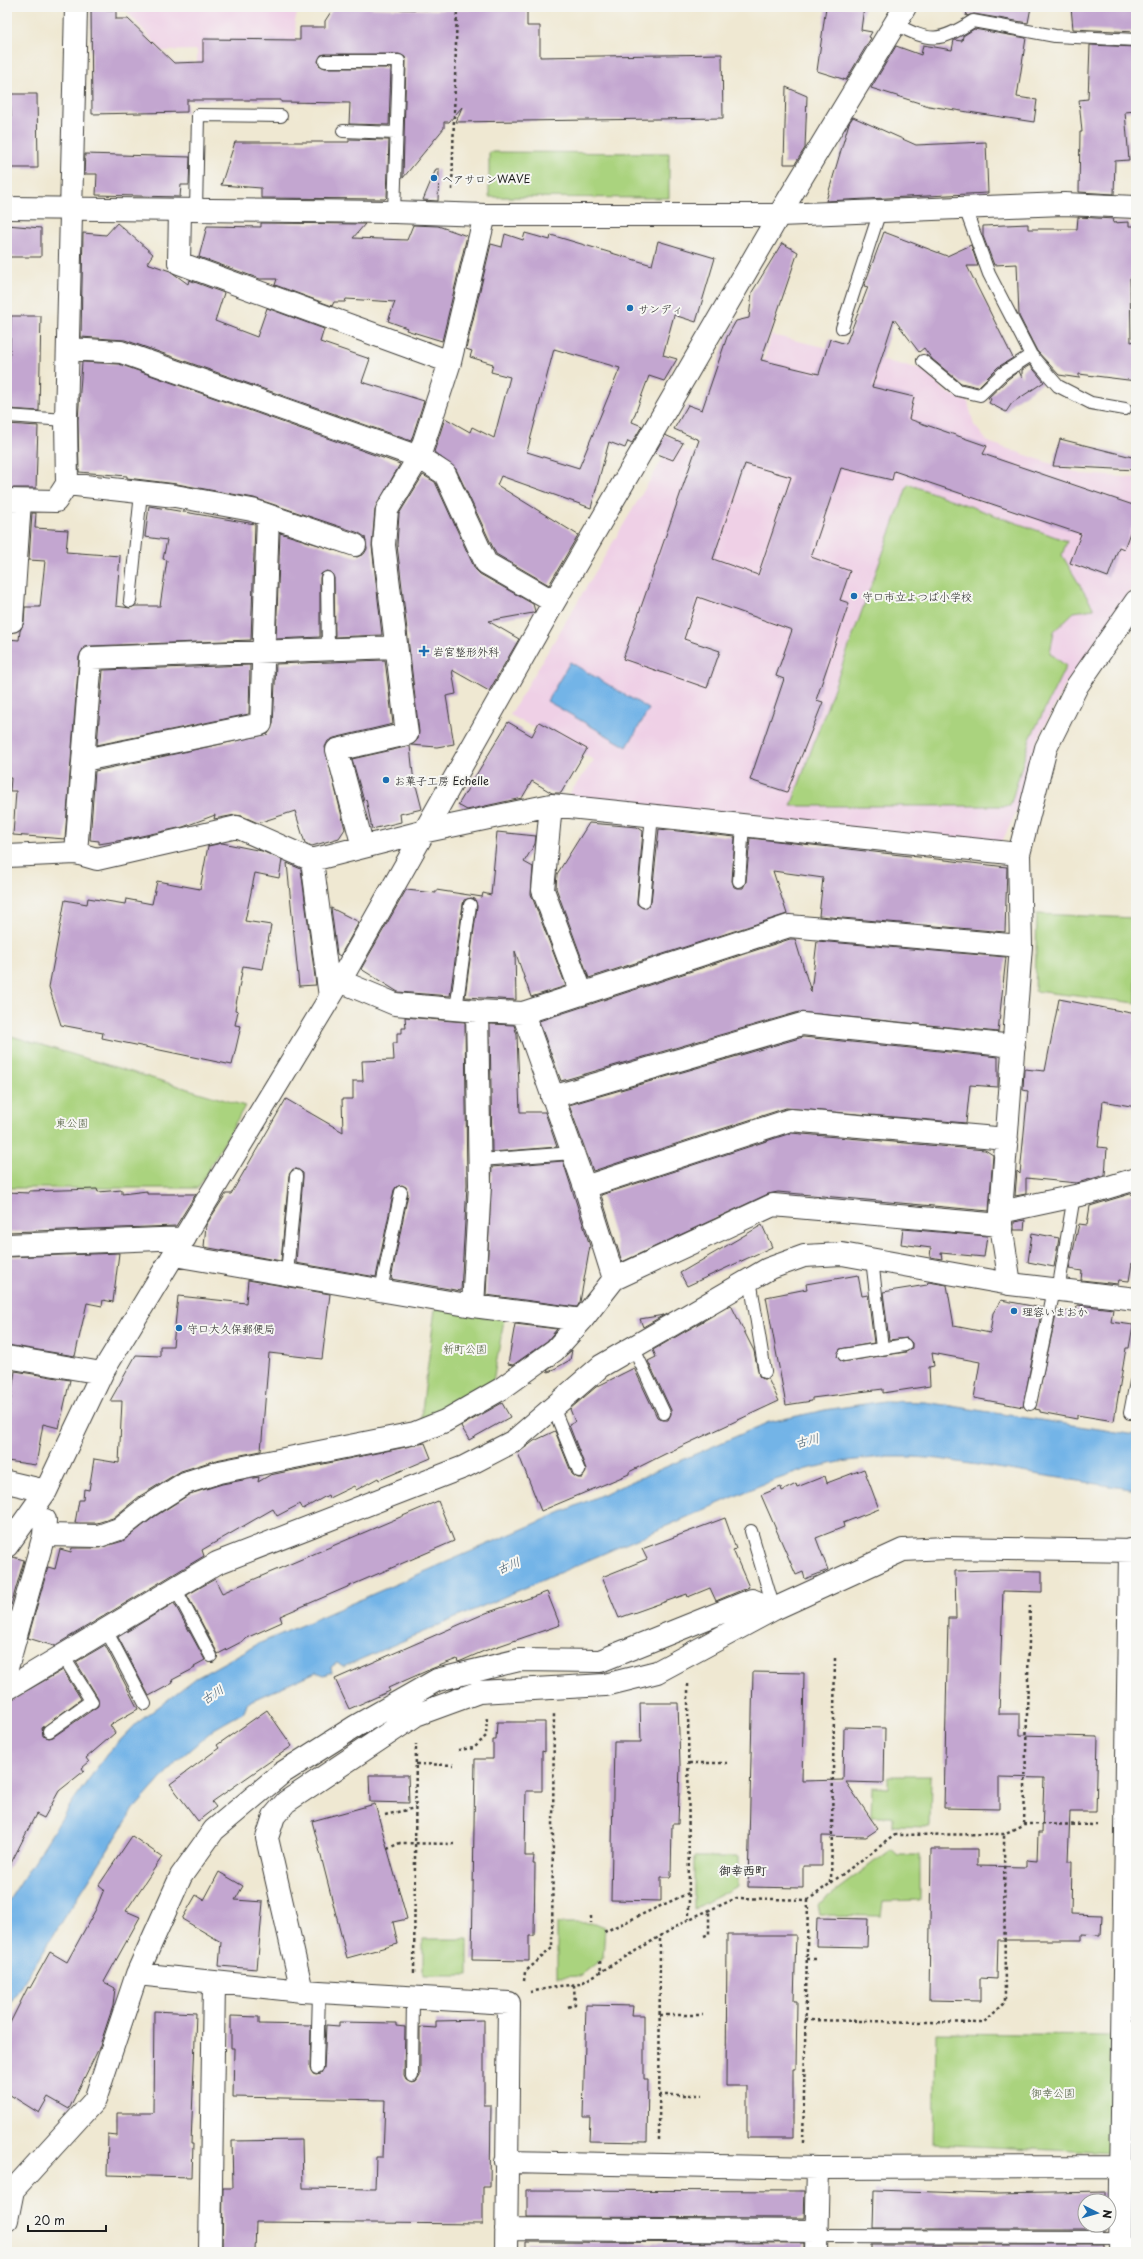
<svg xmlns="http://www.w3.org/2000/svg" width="1143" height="2259" viewBox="0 0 1143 2259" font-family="'Playpen Sans','Klee One',sans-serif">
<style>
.built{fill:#efd0e6}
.green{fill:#aad37e;stroke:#63784d}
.water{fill:#73b4e7;stroke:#486882}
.building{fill:#c3a6d0;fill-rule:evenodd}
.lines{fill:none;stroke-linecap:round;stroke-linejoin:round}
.service-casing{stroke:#3c3b37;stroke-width:14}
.minor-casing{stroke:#3c3b37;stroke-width:24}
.tertiary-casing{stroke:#3c3b37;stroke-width:24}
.path{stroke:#3c3b37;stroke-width:2.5;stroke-dasharray:3 3;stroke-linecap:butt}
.service{stroke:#fff;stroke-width:12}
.minor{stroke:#fff;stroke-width:22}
.tertiary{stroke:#fff;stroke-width:22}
.poi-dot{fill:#1f6fb2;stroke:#f6f6f2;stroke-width:1.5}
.labels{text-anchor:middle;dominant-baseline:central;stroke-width:4;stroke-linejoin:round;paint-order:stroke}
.poi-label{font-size:11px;fill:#1c1c1c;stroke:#f6f6f2;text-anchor:start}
.park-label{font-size:11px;fill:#4e5c3e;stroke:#f6f6f2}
.water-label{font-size:12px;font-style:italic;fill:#3f596d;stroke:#f6f6f2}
.neighbourhood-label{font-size:12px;font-weight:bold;fill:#1c1c1c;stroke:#f6f6f2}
</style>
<rect width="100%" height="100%" fill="#f6f6f2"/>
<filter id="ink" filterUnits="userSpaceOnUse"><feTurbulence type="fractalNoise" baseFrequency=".025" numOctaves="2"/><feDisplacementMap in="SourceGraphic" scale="8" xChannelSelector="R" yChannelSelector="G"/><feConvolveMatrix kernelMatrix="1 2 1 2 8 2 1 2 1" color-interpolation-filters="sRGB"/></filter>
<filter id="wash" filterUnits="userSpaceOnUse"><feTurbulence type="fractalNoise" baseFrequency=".012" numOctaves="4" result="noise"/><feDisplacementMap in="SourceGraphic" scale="16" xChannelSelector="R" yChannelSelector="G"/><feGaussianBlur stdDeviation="0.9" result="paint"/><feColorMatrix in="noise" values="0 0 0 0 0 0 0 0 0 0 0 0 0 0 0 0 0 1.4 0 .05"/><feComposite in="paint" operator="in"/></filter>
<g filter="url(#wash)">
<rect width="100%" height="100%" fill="#efe8d2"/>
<path class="built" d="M123 7H299L295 21 298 65 197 63V50L162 51Z
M771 335 921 369 946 392 968 402 974 425 988 442 1081 474 1136 478V580L1117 612 1065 685 1036 743 1017 810 999 848 566 798 594 760 510 715 671 445 735 470Z"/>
<path class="green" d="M489 152 669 153V198L489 197Z
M908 484 1067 541 1062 555 1094 609 1074 612 1054 631 1050 653 1066 666 1030 739 1010 806H791Z
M1037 914 1136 918V1003L1035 991Z
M8 1035 245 1106 198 1188H7Z
M435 1309 504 1320 492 1387 420 1426Z
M888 1776H931L930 1827 893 1826V1817H871L872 1787 888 1788Z
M891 1849 898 1855H920V1900L883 1901 881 1916 819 1915 817 1905Z
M694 1857H738V1886L694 1909Z
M557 1923H595L605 1927 603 1958 580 1976 557 1977Z
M423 1939H468V1975H423Z
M936 2033 1111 2035 1112 2153 934 2144Z"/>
<path class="water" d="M570 662 649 709 627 747 547 701Z
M884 1401 925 1402 951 1406 1136 1435V1490L939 1459 914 1457H881L840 1462 807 1469 761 1485 343 1667 337 1663 331 1667 332 1672 324 1675 316 1672 248 1702 244 1712 214 1729 177 1761 134 1809 7 2008V1903L73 1801 107 1754 136 1724 196 1678 258 1644 769 1422 825 1410Z"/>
<g id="blocks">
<path class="building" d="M334 7 437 10H470V7H527V26H540V57L722 54 723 118 456 122 462 107 449 122H444V128L403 178 406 61 405 57 399 54H325L321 55 318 61 319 65 325 68H391L389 125 349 124 350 103 281 102V100H187V112L92 114 91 9 116 10V19H128L174 63 203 62V39L300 40V27H325V21Z
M826 7H864L861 30 872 32 869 37 871 38 846 80 817 71Z
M968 7H1031L1028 23 974 14 966 16Z
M1071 7H1136V32L1073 29Z
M974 29 1026 38 1017 97 1037 100 1034 122 929 106 871 88 896 46 921 55 923 45 952 50 954 40 962 41 963 36Z
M1090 45 1136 47 1135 111 1125 112 1129 160 1115 161 1114 194 1079 192 1080 132H1082L1079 100 1088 99Z
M786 87 807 96 805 148 795 164H784Z
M10 94H37L38 168H7V116H11Z
M853 117 916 145 986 142 988 193 826 201 849 123Z
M349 139 389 140 387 197 385 199 261 198V188L221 185 235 142H349Z
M85 154 190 157 189 185H181L180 197 96 195 97 174H84Z
M436 169H439L438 201 423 200Z
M1078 217 1114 219 1113 223 1129 222V226H1136V277L1130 278 1131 342 1136 341V381L1079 374V378L1059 375 1037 351 1019 316 1017 264 994 265 983 236V226L1028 224V229H1077Z
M117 223 153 254 147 263 170 271 188 284 189 280 224 293 215 321 257 337 267 308 324 329 320 342 370 359 362 382 424 401 411 441 125 340 81 337 83 233 106 235Z
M261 223 365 224 353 238 407 240 413 225 438 226 467 236 442 341 406 330 407 328 388 321 395 302 346 299 345 302H334L332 306 275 285 277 279H260L199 257 207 226 261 227Z
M7 225 41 228V257H7Z
M884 232 947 256 971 245 978 266H967L1013 358 998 367 978 387 961 383 932 359 924 348 919 352 894 319 872 387 914 397 909 419 987 446 983 454 1136 506V516L1124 549 1119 547 1108 577 1070 563 1081 534 894 471 892 480 841 468 811 557 850 571 840 600 849 603 816 700 823 702 787 792 750 780 784 679 776 676 792 630 698 597 684 639 720 651 707 688 623 659 699 440 674 429 688 405 702 410 727 337 736 321 749 318 752 292 782 243 798 252 761 360 819 374 830 339 846 344 868 287 864 286ZM745 464 791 477 758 575 713 559Z
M525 233 550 240 551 235 652 265 658 241 715 258 696 322 674 315 663 355 677 359 664 381 649 376 632 422 642 426 632 443 628 441 625 448 609 442 591 508 501 476 497 485 578 535 549 585 496 554 456 469 434 452 445 418 470 432 472 427 494 438 510 377 491 372 493 364 470 357 472 351 466 349 491 244 502 247 505 234 523 240ZM554 349 620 368 579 468 527 452Z
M11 316H41L39 411 8 409Z
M82 362 119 364 400 464 375 509 372 546 382 635 335 637 334 578 331 572 327 571 321 574 320 578V637L276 639 280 533 357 557 364 554 367 549 365 537 359 533 254 498 177 484 127 478V476L79 472 78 420Z
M1030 365 1044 382 1012 403 1006 412 989 403 991 399 988 398 1008 379 1019 371 1022 378V370Z
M7 424 38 426 36 488H7Z
M665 435 683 443 673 460 655 453Z
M1060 439 1136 458V470L1053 466Z
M423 475 435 482 475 569 480 574 533 604 535 611 533 613 488 621 519 639 489 691 452 670 456 694 446 696 454 744 437 747 411 745 418 739 419 732 397 545 399 514Z
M149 506 255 524 251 640 91 646 84 647 79 657 65 839 13 835 16 791H10L11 778H7V639L19 640 20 631 24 622 25 607H40L45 561 29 560 32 513H36L35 528 68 530 66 552 120 556 116 606 130 608 135 606H160L167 560 163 559 167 540 145 537Z
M385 660 393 724 334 738 328 741 325 747 345 829 339 838 312 846 305 843 295 811 258 823 242 816 235 815 214 819 215 815 183 827 123 840 99 844V841L90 840 95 771 268 734 273 724 276 664Z
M250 665 249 714 97 745 103 670Z
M508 722 532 736 539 722 587 749 561 793H552L532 781 522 798 467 810 458 805Z
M410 746 413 774 422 809 400 814 401 822 372 829 366 799 364 801 352 759Z
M589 823 637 827 643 831 637 900V904L643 908H647L651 902 659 829 735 837 732 881 734 887 738 888H743L746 882 750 838 1007 867 1005 932 819 916 823 878 773 871 787 914 589 978 556 888 557 874Z
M497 832 536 836 535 844 524 862 533 867 531 894 566 986 531 997 515 951 516 1000 465 997 477 906 475 899 471 898 464 900 463 904 450 996 398 992 361 969 406 890 436 893V890L482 897 483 893 491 895Z
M222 843 262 851 282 860 279 878 255 873 245 921 271 925 263 969 243 966 235 1010 238 1011 235 1025 241 1026 232 1065 102 1038 103 1033 61 1025 49 987 65 900 87 904 88 898 125 904 126 899 152 904 157 881 200 889 208 846Z
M287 863 301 869 316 985 299 986Z
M331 908 359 922 340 956 337 954Z
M790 939H795L811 992 817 941 1006 957 998 1032 799 1012 561 1081 539 1021Z
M1059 999 1136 1014V1107L1103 1101 1098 1147 1107 1148 1105 1175 1077 1183 1026 1178V1194L1015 1196 1017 1171 1020 1174 1028 1091 1023 1090 1024 1069 1045 1071Z
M405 1017 465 1022 467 1185 461 1291 391 1279 408 1194 406 1187 402 1185 396 1187 394 1190 376 1277 296 1263 303 1177V1173L297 1169H293L289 1175 281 1261 204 1247 206 1225 226 1194H231L286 1099 343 1132 342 1099H353V1081H363L362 1061 394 1060 393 1043H397V1033H402V1028H406Z
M490 1024 514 1025 517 1035 520 1112H545L557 1147 492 1152Z
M803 1037 998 1057V1087L970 1085 966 1123 786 1108 593 1171 569 1105Z
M791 1133 985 1150 993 1155 989 1211 778 1192 768 1194 622 1262 601 1195Z
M563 1161 590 1246 580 1302 577 1307 486 1295 492 1167Z
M97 1189 98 1192 122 1190V1194L147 1191V1194H196L176 1226 7 1232V1192L29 1193V1191Z
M1130 1194 1136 1195V1264L1132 1263 1129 1281 1119 1280 1118 1284 1081 1280 1082 1271 1069 1269 1079 1224 1087 1225 1090 1206Z
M1025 1220 1024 1230H1014V1222Z
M762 1225 772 1247 687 1286 680 1273Z
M903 1229 987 1236 984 1257 941 1253 942 1259 930 1257 931 1248 901 1244Z
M1032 1233 1059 1238 1054 1267 1028 1262Z
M119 1253 113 1302 103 1300 102 1306 87 1303 75 1356 7 1345V1257Z
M858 1275 862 1296 868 1295 874 1343 840 1349 837 1357 842 1362 906 1352 912 1348V1343L907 1338 889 1340 883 1292 927 1285 928 1282 947 1285 954 1326 990 1333 993 1313 1001 1300 1042 1308 1023 1407 974 1398 980 1362 932 1353 934 1366 929 1367 930 1386 883 1393V1389L812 1398V1401L786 1405 766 1297 807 1289 806 1284Z
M248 1280 330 1294 322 1359 269 1353 261 1451 216 1460 181 1471 140 1496 113 1518 97 1523H75L79 1500H83L84 1489 89 1490 94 1459 119 1463 122 1401H110L136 1355 160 1356V1346H173L178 1296 246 1303Z
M731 1305 754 1351 759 1376 763 1379H768L779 1401 665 1454 629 1472V1474L541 1511 518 1453 534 1441 555 1431 572 1474 578 1478H582L586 1472V1469L569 1425 575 1422 570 1409 596 1387 634 1368 657 1417 663 1420H668L671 1414V1410L648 1361 656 1357 653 1350Z
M1077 1305 1113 1309 1111 1322 1133 1325 1129 1348H1126L1114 1421 1077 1415V1419L1040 1412V1410L1035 1409 1057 1311 1076 1312Z
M664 1315 643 1327 640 1319Z
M515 1324 557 1329 547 1341 513 1365 508 1364Z
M572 1350 570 1360 549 1372 547 1371Z
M15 1371 70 1380 59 1428 43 1424 36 1465 7 1461V1423Z
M502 1403 510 1417 469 1440 461 1426Z
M425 1443 431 1458 379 1480 378 1478 356 1490 354 1486 329 1498 328 1495 303 1509 300 1504 277 1516 273 1509 202 1550 204 1556 54 1646 28 1638 48 1567 55 1569 60 1549 71 1552 72 1548H99L123 1541 154 1517 190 1494 222 1484 259 1477 258 1482 270 1475Z
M864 1469 879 1509 843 1523 844 1527 816 1538 828 1570 805 1579 803 1572 796 1575 761 1495 781 1487 782 1491 796 1484 797 1487 825 1476 827 1483Z
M438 1501 454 1541 280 1616 282 1622 244 1639 245 1640 218 1654 187 1595 215 1579 222 1593Z
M725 1518 736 1549 733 1550 749 1587 716 1601 710 1588 688 1597 687 1594 619 1618 602 1577 647 1559 642 1549Z
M13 1557 24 1560 11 1605 7 1604V1558Z
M993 1570 1042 1571V1592L1003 1591 999 1714H1020V1735L1098 1737 1096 1812H1070L1068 1861H1072L1071 1914 1102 1915 1101 1935 1082 1934V1940H998L997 1979 980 1978V2001L929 2000 931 1849H977V1866L1026 1867V1860L1037 1861 1038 1833H1042L1044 1778 999 1777V1809L944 1808 948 1618H956L955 1571Z
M547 1592 560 1625 484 1651 461 1661 458 1662 457 1659 431 1669 388 1688 390 1691 349 1709 335 1679 486 1613Z
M174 1603 205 1660 194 1666 195 1668 172 1680 173 1683 149 1696 118 1637Z
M105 1645 138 1709 110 1725 115 1733 86 1758 89 1762 82 1768 84 1771 59 1791 44 1818 36 1814 7 1871V1702L63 1670 81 1699 42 1728 43 1736 49 1738 53 1737 98 1706V1698L76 1662Z
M753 1672 804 1673 802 1781 843 1780 844 1727 885 1728 884 1783 846 1782 878 1829 866 1837 822 1836V1866H803V1888L748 1887Z
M640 1703H678L680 1765 678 1824H672L671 1877H661V1901L611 1900 614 1742H641Z
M267 1710 292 1746 212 1802 216 1807 198 1821 170 1784 219 1748 217 1745Z
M497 1722H545V1752L542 1751V1791H526L525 1856H534L533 1864H535L534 1936H529V1961L472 1960 475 1759H493V1740H496Z
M369 1775H408L409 1803 370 1802Z
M375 1804 407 1919 393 1922 398 1944 347 1958 312 1821Z
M132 1836 162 1857 126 1911 140 1917 104 1982 115 1988 113 2006 99 2048 69 2109 48 2097 39 2113 7 2093V2029L28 1987 30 1988 50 1952 67 1962 96 1909 104 1889 99 1885Z
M219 1872 243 1886 235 1900 263 1902 257 1969 219 1966 221 1942 182 1919 196 1895 204 1900Z
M817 1918 868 1919 867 1947 816 1946Z
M727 1935H796L794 2001H797L796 2069H793V2138H747V2086H726Z
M586 2005 633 2006 632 2015H644V2079H648L647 2142 589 2141 590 2117H583Z
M154 2011 196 2013 191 2144H193L192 2177 107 2175 108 2135 117 2136V2113H153Z
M231 2016 259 2017V2024L311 2025 310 2068 313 2074 316 2075 321 2074 324 2069 326 2025 339 2026V2022L396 2023V2026L405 2027 404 2076 406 2080 412 2083 416 2082 420 2076V2027L436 2028V2021L484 2020V2105H491L490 2187H483V2224L256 2222 255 2252H222L223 2188H233L232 2141 302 2140 303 2188 375 2189 376 2157H383L385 2100 233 2097 234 2048H231Z
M527 2190 805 2191 804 2218 527 2217Z
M874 2190 995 2194 1106 2192V2201H1085V2225H1106V2229H873Z
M526 2242 804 2243V2252H526Z
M872 2244H1104V2252H872Z"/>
</g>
</g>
<g filter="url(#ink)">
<use href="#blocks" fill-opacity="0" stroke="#3c3b37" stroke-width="1"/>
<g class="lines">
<g class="service-casing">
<path id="service" d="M895 24C930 42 939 43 973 21L1055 36 1136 40
M325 61H399L394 212
M343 131 396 133
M965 208 989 274 1031 355 1058 386 1091 403 1125 409
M196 210 198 115 281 116
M842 328 880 211
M923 361 958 390 980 395 1003 373 1031 355
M7 416 66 420
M327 578 328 650
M130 601 141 493
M739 881 743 825
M644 901 652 815
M456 1010 470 905
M480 1160 573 1153
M872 1259 882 1348
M287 1274 296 1176
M750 1279 765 1372
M381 1290 401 1192
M1058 1291 1074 1196
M633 1347 664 1413
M844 1355 905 1345
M1030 1404 1054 1290
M553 1407 579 1471
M1130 1413 1136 1382
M751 1531 774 1609
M175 1588 211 1656
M106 1630 145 1704
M63 1656 92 1702
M49 1731 91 1701
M317 2068 319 1992
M412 2076 413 1997
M817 2236 1120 2237"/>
</g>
<g class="minor-casing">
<path id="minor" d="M180 210 179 263 450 362
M69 349 121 352 419 457 445 474 486 563 554 602
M67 484 175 496 252 510 355 545
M7 500 56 501 67 484 66 420 76 7
M7 621H12L20 501
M84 760 261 724 268 516
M551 805 543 890 582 994
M363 847 337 750 407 734 384 545 387 510 419 457 450 362 485 215
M76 853 91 658 395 647
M7 856 76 853 97 859 237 827 312 860 422 832 551 805 1019 854 1046 748 1077 686 1136 601
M312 860 330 997
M340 981 395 1004 477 1011 523 1013 789 926 1021 946
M523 1013 585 1187 614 1279
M552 1097 802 1024 1014 1046
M585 1187 790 1120 1007 1139
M1001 1212 1089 1193 1136 1179
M7 1245 185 1238
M174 1255 473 1306 582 1320
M473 1306 480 1185 477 1011
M7 1357 102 1373
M7 1482 46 1491
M44 1535 99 1536 119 1529 147 1507 185 1483 219 1472 415 1433 445 1421 501 1389 555 1350 582 1320 614 1279 773 1205 1001 1225
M7 1546 46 1491 102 1373 340 981 554 602 779 215 905 7
M7 1668 44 1535 45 1520
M7 1689 217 1563 464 1467 514 1441 601 1366 768 1269 804 1256 842 1254 1010 1284 1001 1225V1212L1021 946 1019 854
M137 1974 302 1991
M506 2162 818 2168 1121 2167
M7 2187 13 2190 7 2220
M13 2190 95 2100 137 1974 181 1876 214 1830 282 1773 356 1726 437 1680 519 1660 600 1661 752 1600 774 1609 903 1550 946 1548 1136 1551
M506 2229 817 2231
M210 2252 214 1982
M506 2252 509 2003 302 1991 267 1838 274 1816 286 1802 416 1715 479 1692 605 1685 657 1672 774 1609
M816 2252 818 2168
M1120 2252 1130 1550"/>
</g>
<g class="tertiary-casing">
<path id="tertiary" d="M7 208 394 212 485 215H779L1064 204 1136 207
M1010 1284 1136 1299"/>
</g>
<path class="path" d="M452 190 457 7
M688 1684 689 1919
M458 1750 474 1748 486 1736 487 1716
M689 1763H727
M416 1764 454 1765
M385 1815 415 1808
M1024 1824 1030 1604
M387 1849 400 1843 454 1844
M831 1883 835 1658
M591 1916V1923
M604 1932 689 1893
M704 1936 709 1934V1910
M807 1959H819
M600 1961 601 1972
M414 1973 416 1744
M524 1981 525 1972 552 1948 554 1712
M530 1992 560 1986 580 1984 689 1919 737 1898 808 1900 895 1835 1004 1834 1024 1824 1101 1825
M568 2007 575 2004 574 1985
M660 2015H703
M805 2020 983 2023 1005 2003 1004 1834
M659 2095H702
M659 2140 660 1937
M803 2143 808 1900"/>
<use href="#service" class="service"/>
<use href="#minor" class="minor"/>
<use href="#tertiary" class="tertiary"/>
</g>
</g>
<g class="poi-dot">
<circle cx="434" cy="178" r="4"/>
<circle cx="630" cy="308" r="4"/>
<circle cx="854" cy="596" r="4"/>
<path d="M422 645h4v4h4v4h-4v4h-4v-4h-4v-4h4z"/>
<circle cx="386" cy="780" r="4"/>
<circle cx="1014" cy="1311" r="4"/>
<circle cx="179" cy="1328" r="4"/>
</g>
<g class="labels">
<g class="poi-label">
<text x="442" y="178">ヘアサロンWAVE</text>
<text x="638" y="308">サンディ</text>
<text x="862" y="596">守口市立よつば小学校</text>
<text x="433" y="651">岩宮整形外科</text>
<text x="394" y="780">お菓子工房 Echelle</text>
<text x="1022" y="1311">理容いまおか</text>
<text x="187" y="1328">守口大久保郵便局</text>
</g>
<g class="park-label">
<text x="72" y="1122">東公園</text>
<text x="465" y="1348">新町公園</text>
<text x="1053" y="2092">御幸公園</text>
</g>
<g class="water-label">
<text transform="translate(807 1440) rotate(-14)">古川</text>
<text transform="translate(508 1565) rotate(-23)">古川</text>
<text transform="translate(212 1694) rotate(-33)">古川</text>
</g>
<g class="neighbourhood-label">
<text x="743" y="1870">御幸西町</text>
</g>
</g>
<rect width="1143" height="2259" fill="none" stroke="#f6f6f2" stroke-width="24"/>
<g transform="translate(1097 2213) rotate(96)"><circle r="19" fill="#f6f6f2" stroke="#9f9f9c"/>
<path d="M0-3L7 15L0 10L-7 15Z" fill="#1f6fb2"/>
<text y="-6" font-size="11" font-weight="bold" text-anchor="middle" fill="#1c1c1c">N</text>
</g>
<path d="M28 2225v6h78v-6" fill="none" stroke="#1c1c1c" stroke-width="2"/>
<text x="34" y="2225" font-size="12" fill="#1c1c1c" stroke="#f6f6f2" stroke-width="3" paint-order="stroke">20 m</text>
</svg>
